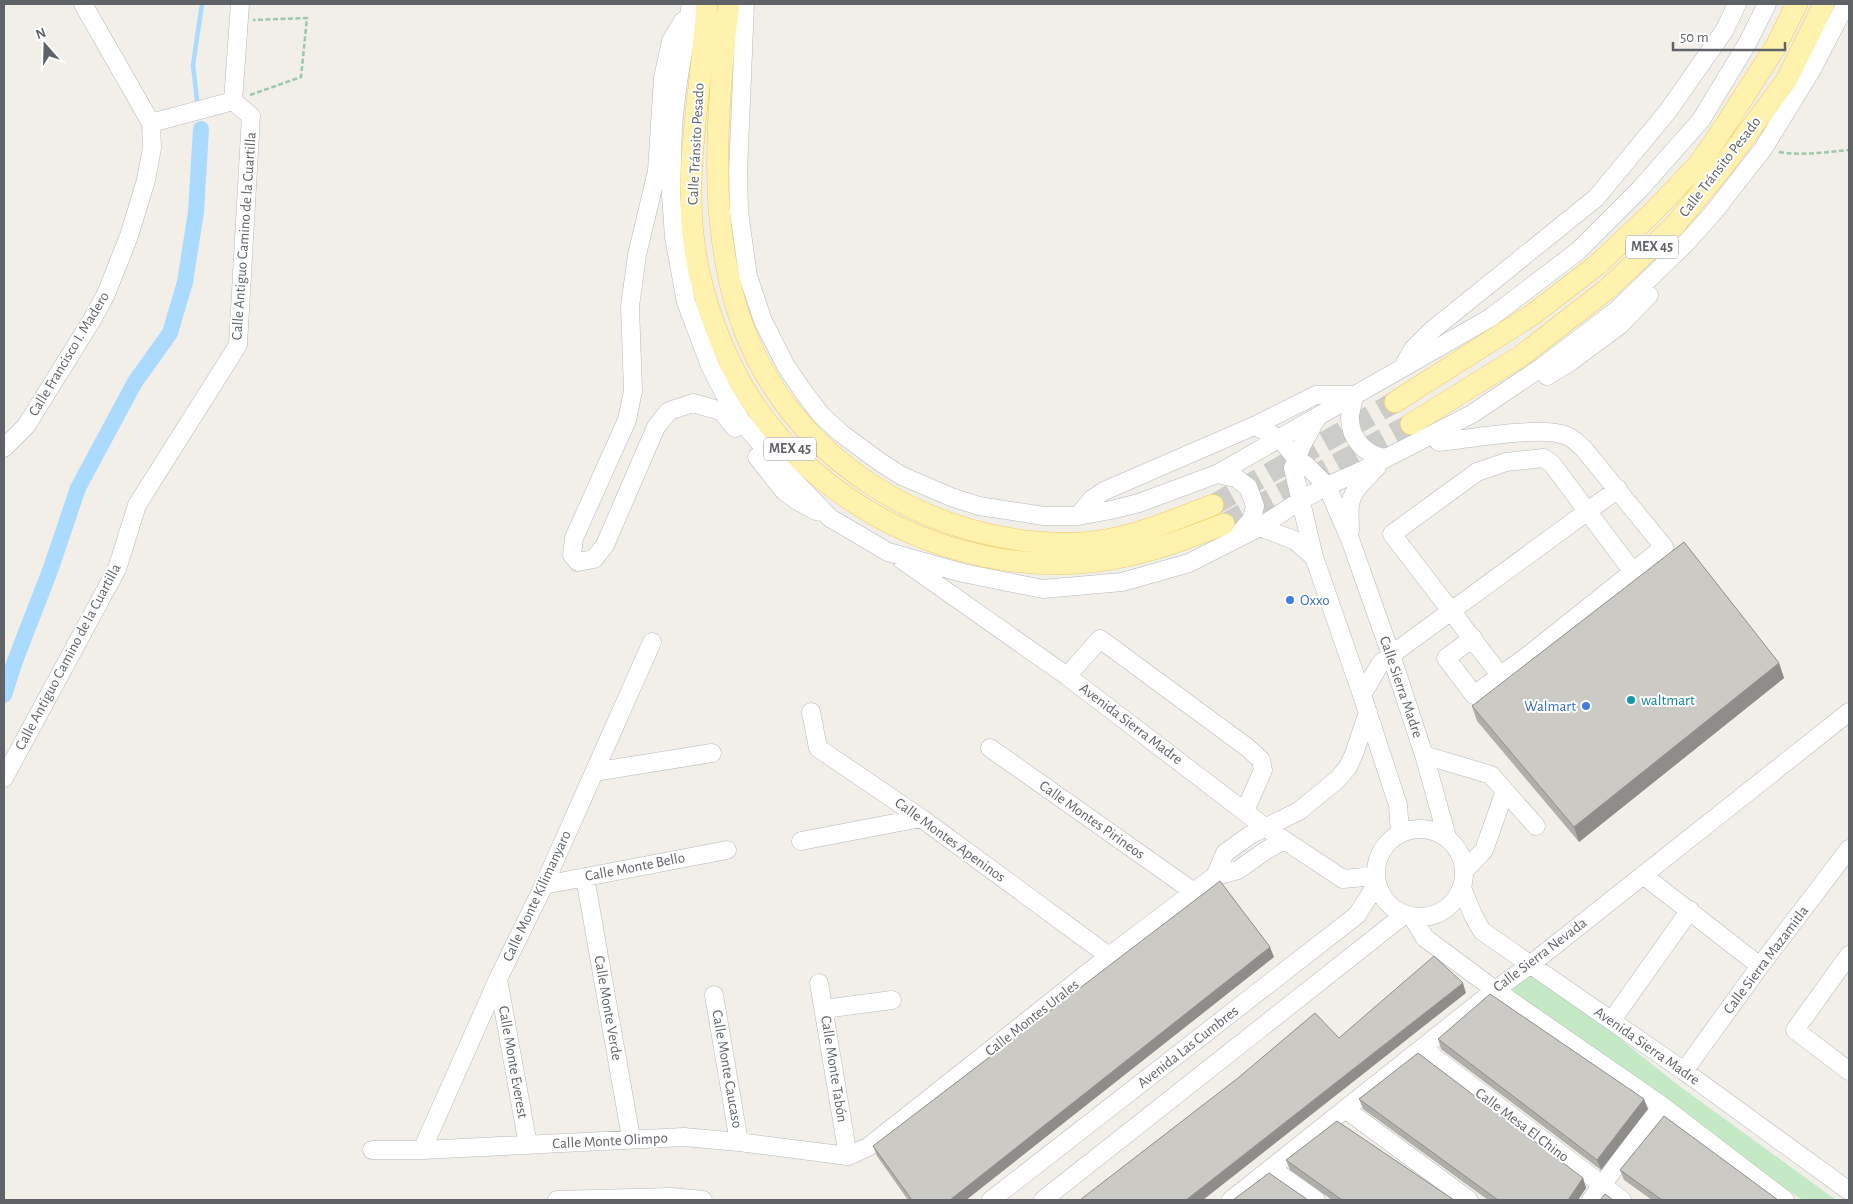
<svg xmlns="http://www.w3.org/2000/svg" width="1853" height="1204" viewBox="0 0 1853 1204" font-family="'Alegreya Sans',sans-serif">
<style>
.green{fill:#c5e8c5}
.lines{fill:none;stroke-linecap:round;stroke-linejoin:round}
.stream{stroke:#aadaff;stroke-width:4.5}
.canal{stroke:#aadaff;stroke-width:16}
.major-tunnel{stroke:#ccccc8;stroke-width:21;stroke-dasharray:21 11;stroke-linecap:butt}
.minor-casing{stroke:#b5b8bc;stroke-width:19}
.major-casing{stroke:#f2c960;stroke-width:22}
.path{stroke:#9cc7a9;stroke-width:2.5;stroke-dasharray:5 2.5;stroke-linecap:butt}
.minor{stroke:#fff;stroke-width:18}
.major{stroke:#fff2af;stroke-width:21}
.wall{fill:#afaea9}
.shaded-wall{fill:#8f8d8a}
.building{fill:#cccac5;stroke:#8f8d8a}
.shop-dot{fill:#3f7fe0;stroke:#fff;stroke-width:2}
.culture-dot{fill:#0f9aa8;stroke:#fff;stroke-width:2}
.labels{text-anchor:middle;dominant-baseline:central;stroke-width:4;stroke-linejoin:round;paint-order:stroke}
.shield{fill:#fff;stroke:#8f9295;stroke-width:1}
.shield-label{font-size:14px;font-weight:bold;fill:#5f6368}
.street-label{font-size:15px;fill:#5f6368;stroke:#fff}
.shop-label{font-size:15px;fill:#366cbe;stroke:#fff;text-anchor:start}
.culture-label{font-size:15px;fill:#0d838f;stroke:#fff;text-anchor:start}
</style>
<rect width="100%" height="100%" fill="#f1efe8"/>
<path class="green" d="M1532 968 1674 1082 1836 1200H1802L1507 991Z"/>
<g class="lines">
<path class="stream" d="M197 100 193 65 202 4"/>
<path class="canal" d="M4 695 15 661 51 568 78 488 135 382 170 333 185 282 196 212 201 129"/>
<path class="major-tunnel" d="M1213 505 1395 402
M1224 524 1411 424"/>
<g class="minor-casing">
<path id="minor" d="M691 4 678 82 673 125 671 194 674 237 686 302 710 366 724 393 741 421 781 467 830 518 888 552 963 573 1043 589 1122 582 1189 563 1260 527 1301 500 1327 486 1361 471 1472 414 1542 367 1617 310 1685 244 1713 213 1763 149 1811 71 1846 4
M745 4 738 172 739 212 748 276 763 321 786 366 803 391 821 415 842 434 880 462 902 476 951 497 979 506 1044 516H1078L1111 510 1139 503 1217 474 1490 318 1578 251 1640 189 1701 120 1747 44 1767 4
M683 21 671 41 663 78 657 171 637 255 630 306 633 391 627 420 574 538 572 555 578 562 594 559 605 545 656 427 669 411 693 403 721 411 735 428
M151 123 233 101
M1405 363 1413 349 1431 331 1596 198 1668 111 1724 31 1737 4
M1547 376 1570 362 1620 325 1649 295
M1355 395C1353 402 1350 411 1350 418 1350 439 1366 456 1386 458
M1318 416 1302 445 1293 468 1314 557 1362 695 1398 805 1400 833
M1254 426 1279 438 1296 458 1306 465 1327 486 1350 539 1391 655 1424 755 1447 837
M1439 442C1469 439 1542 425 1567 436 1573 438 1578 444 1583 448L1664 547 1530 654 1474 695 1446 658 1473 638
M4 448 26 426 92 320 106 294 129 236 146 180 152 148 151 123 83 4
M757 457 784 491 796 500 816 511
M1217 474 1236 478 1248 487 1255 506 1252 519 1238 535
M1078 516 1092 499 1104 491 1254 426 1316 395H1352
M1260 527 1294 540 1314 557
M1350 531C1350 523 1349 514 1350 506 1351 490 1367 478 1377 467
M902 560 1067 676 1266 828 1343 879 1375 876
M1500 675 1392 534 1477 472 1506 462 1544 458 1552 464 1633 572
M1067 676 1100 639 1248 748 1261 760 1263 770 1245 811
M1362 695 1380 664 1391 655 1618 489
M811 712 818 748 921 818 1109 956
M990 748 1194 892
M1424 755 1491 775 1505 791 1484 850 1465 870
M594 772 712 753
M4 778 117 569 137 505 238 345 251 116 233 101 240 4
M1505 791 1536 826
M1376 873a44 44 0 1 1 88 0a44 44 0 1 1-88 0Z
M801 841 921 818
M1643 875 1760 966
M1215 876 1225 853 1250 835 1299 811 1338 779 1348 767 1354 754 1368 712
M585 877 631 1138
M544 885 727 850
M1462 888 1473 915 1482 931 1684 1071 1849 1191
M1413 918 1425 938 1495 990 1661 1105 1785 1200
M1849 955 1795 1030 1849 1071
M498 979 528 1145
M819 983 848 1156
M714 995 739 1142
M824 1009 892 1000
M1612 1020 1690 910
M1423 1049 1622 1200
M1684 1071 1760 966 1849 849
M1345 1109 1469 1200
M372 1150H422L684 1137 739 1142 848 1156
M422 1150 498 979 544 885 652 642
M848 1156 868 1147 1109 956 1215 876 1238 870 1265 851 1284 840
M1271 1168 1316 1200
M557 1200 671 1197 703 1200
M991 1200 1357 915 1376 885
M1043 1200 1404 915
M1231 1200 1495 990 1531 964 1849 712
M1591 1200 1661 1105"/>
</g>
<g class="major-casing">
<path id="major" d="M707 4C702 93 679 183 699 272 709 317 728 365 753 403 823 508 952 571 1078 563 1130 560 1176 543 1224 524
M729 4C724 35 722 66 720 98 715 171 716 244 739 315 785 458 933 549 1080 543 1126 541 1171 521 1213 505
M1395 402 1532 315 1597 265 1650 215 1698 165 1719 135 1776 46 1797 4
M1411 424 1521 356 1606 290 1674 226 1723 166 1786 81 1824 4"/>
</g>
<path class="path" d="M250 95 301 77 307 18 253 20
M1779 152C1802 156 1826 152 1849 150"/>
<use href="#minor" class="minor"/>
<use href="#major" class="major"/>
</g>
<path class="wall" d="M1779 663 1784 678 1579 842 1477 721 1472 706Z
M1274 957 966 1200H908L877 1156 873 1146Z
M1438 1039 1648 1109 1601 1170 1441 1049Z
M1359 1099 1583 1178 1586 1188 1578 1200H1488L1363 1109Z
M1286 1160 1454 1200H1332L1290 1170Z
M1620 1170 1778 1200H1652L1624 1180Z"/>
<path class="shaded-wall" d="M1779 663 1784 678 1579 842 1574 827Z
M1270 947 1274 957 966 1200H950Z
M1463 983 1466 993 1203 1200H1186Z
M1644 1099 1648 1109 1601 1170 1597 1160Z
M1583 1178 1586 1188 1578 1200H1568Z"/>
<path class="building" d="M1684 542 1779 663 1574 827 1472 706Z
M1220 881 1270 947 950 1200H912L873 1146Z
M1434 956 1463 983 1186 1200H1080L1238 1078 1315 1013 1339 1038Z
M1490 994 1644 1099 1597 1160 1438 1039Z
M1418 1053 1583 1178 1568 1200H1498L1359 1099Z
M1664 1116 1778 1200H1662L1620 1170Z
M1337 1121 1454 1200H1342L1286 1160Z
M1269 1173 1308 1200H1233Z
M1605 1194 1613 1200H1600Z"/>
<g class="shop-dot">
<circle cx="1290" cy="600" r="5"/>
<circle cx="1586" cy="706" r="5"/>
</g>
<circle class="culture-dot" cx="1631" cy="700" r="5"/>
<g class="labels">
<g class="shield">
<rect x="1626" y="235.5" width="52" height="23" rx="4"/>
<rect x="764" y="437.5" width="52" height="23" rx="4"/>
</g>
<g class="shield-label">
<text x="1652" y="247">MEX 45</text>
<text x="790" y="449">MEX 45</text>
</g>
<g class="street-label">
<text transform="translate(696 144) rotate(-87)">Calle Tránsito Pesado</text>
<text transform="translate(1720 167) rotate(-52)">Calle Tránsito Pesado</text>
<text transform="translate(244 236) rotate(-86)">Calle Antiguo Camino de la Cuartilla</text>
<text transform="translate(69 354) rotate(-59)">Calle Francisco I. Madero</text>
<text transform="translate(68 657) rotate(-62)">Calle Antiguo Camino de la Cuartilla</text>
<text transform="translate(1401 687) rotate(71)">Calle Sierra Madre</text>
<text transform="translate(1131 724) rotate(37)">Avenida Sierra Madre</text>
<text transform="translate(1092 820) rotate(35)">Calle Montes Pirineos</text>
<text transform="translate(950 840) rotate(36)">Calle Montes Apeninos</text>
<text transform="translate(635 867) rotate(-11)">Calle Monte Bello</text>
<text transform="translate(537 896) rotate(-65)">Calle Monte Kilimanyaro</text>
<text transform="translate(1540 955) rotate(-37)">Calle Sierra Nevada</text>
<text transform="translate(1766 960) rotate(-53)">Calle Sierra Mazamitla</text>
<text transform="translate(608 1008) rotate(80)">Calle Monte Verde</text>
<text transform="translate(1032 1018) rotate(-38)">Calle Montes Urales</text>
<text transform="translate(1647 1046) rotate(35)">Avenida Sierra Madre</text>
<text transform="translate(1188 1047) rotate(-38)">Avenida Las Cumbres</text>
<text transform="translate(513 1062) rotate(80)">Calle Monte Everest</text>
<text transform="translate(727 1069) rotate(80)">Calle Monte Caucaso</text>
<text transform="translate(834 1069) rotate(81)">Calle Monte Tabón</text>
<text transform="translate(1522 1125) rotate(37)">Calle Mesa El Chino</text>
<text transform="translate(610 1141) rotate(-3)">Calle Monte Olimpo</text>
</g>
<g class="shop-label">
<text x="1300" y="600">Oxxo</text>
<text x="1576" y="706" text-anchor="end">Walmart</text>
</g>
<g class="culture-label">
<text x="1641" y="700">waltmart</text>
</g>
</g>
<rect width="1853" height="1204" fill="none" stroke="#5f6368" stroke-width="10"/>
<g transform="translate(45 45) rotate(340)" stroke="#ffffff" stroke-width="4" paint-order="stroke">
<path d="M0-4L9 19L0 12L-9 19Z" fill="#5f6368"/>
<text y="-8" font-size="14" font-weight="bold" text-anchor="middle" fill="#5f6368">N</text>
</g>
<path d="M1673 42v8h112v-8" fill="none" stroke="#5f6368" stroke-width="2.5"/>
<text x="1680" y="42" font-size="15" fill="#5f6368" stroke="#ffffff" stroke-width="4" paint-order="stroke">50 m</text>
</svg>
